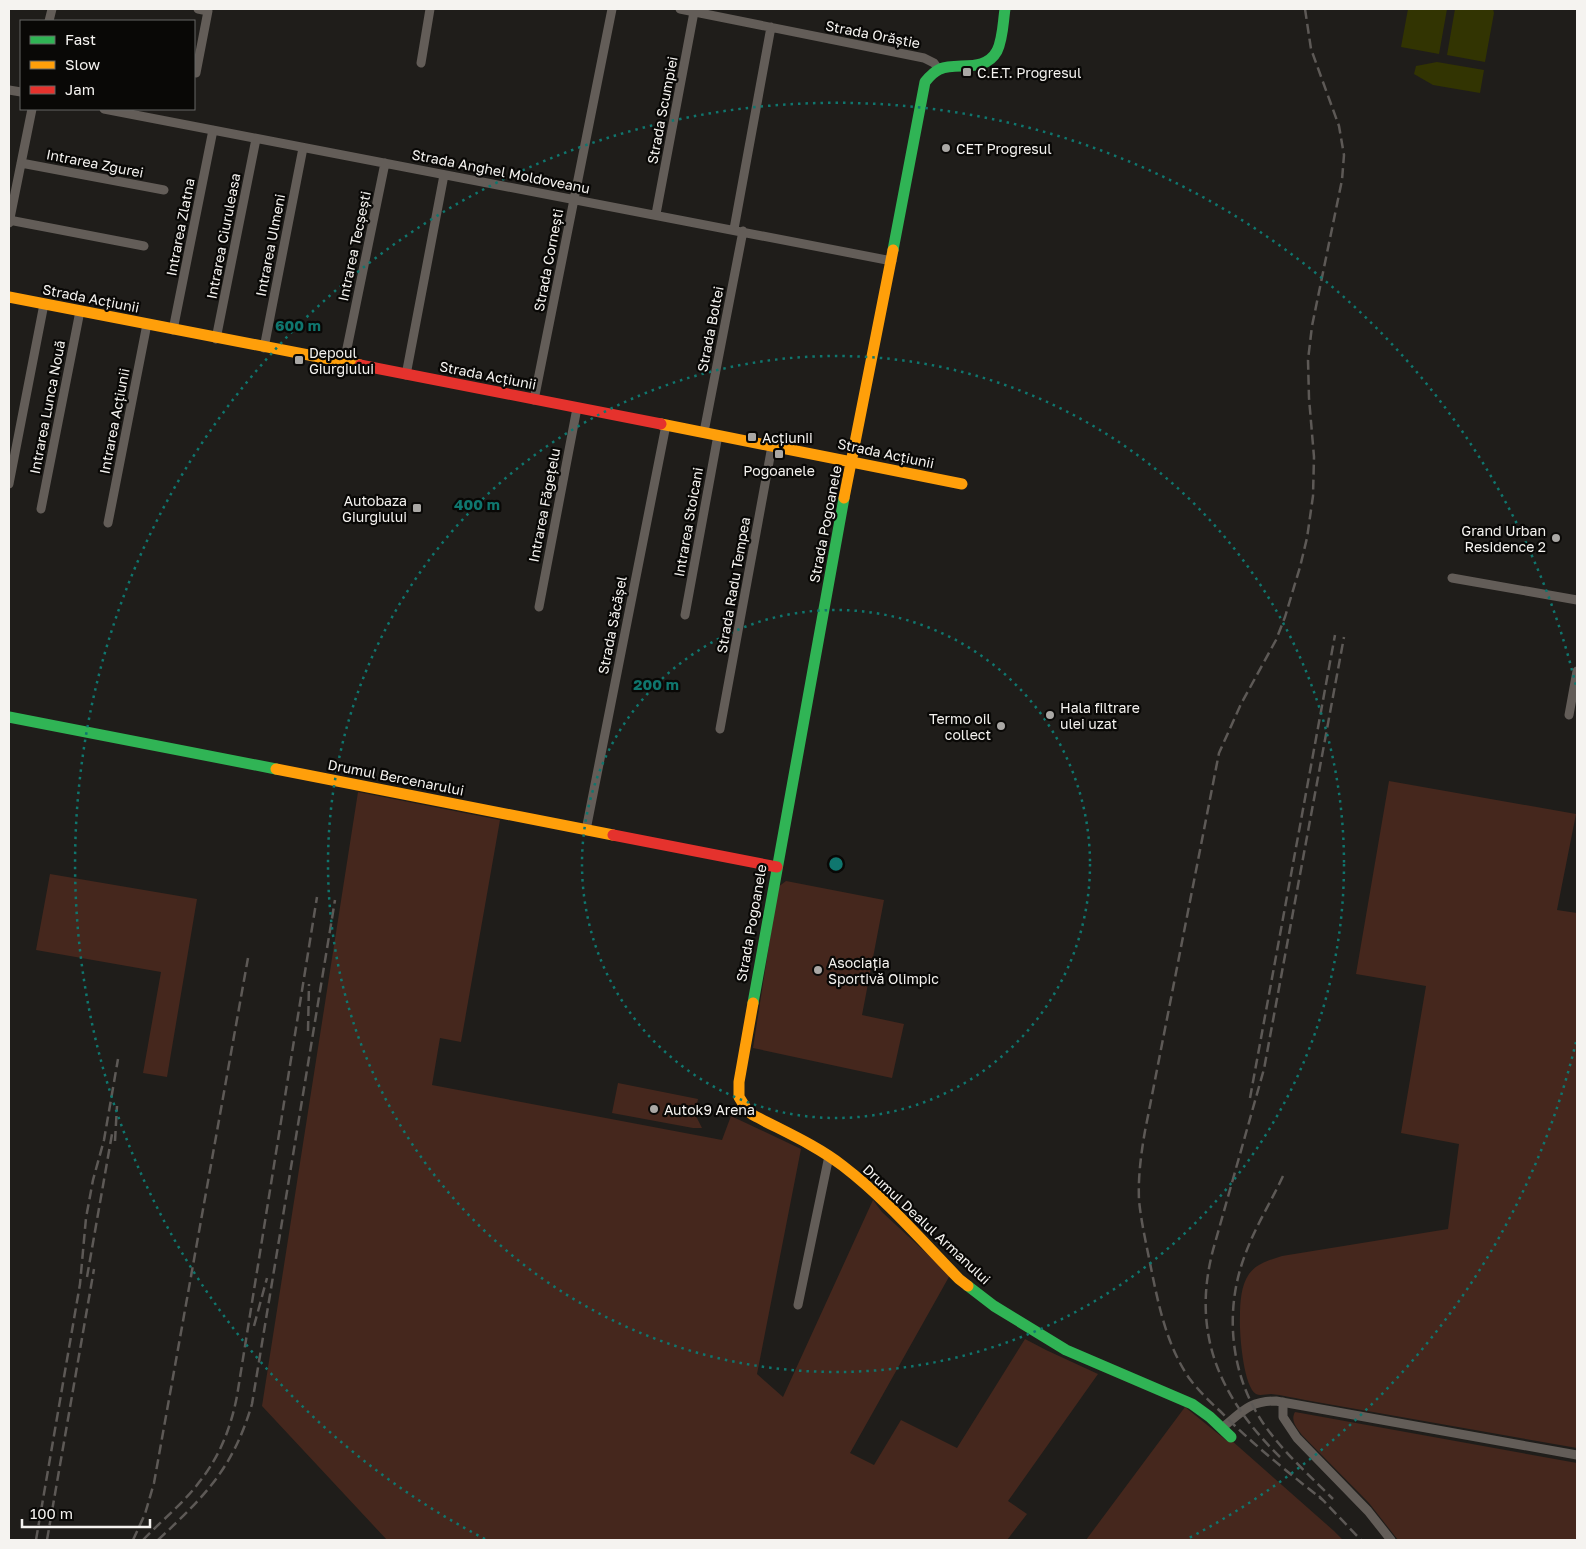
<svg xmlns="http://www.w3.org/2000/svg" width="1586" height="1549" viewBox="0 0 1586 1549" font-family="'Golos Text',sans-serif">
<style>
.green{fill:#45271d}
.water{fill:#323402}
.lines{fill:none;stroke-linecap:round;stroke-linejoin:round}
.street{stroke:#635d58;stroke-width:9}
.fast{stroke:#30b455;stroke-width:11}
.slow{stroke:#ff9f0a;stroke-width:11}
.jam{stroke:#e5322d;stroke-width:11}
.rail{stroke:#5d5956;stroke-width:2.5;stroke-dasharray:10 5;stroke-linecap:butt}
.ring{fill:none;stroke:#0f766e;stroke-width:2.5;stroke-dasharray:2.5 5}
.poi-dot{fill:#aaa8a5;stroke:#090806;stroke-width:2}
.labels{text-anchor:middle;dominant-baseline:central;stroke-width:4.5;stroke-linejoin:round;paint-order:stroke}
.street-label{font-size:14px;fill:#f5f3f0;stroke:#090806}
.poi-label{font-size:14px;fill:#f5f3f0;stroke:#090806;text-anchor:start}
.centre{fill:#0f766e;stroke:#090806;stroke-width:2.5}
.ring-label{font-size:15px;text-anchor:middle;font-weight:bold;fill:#0f766e;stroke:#090806;stroke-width:4.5;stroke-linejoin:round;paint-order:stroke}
</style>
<rect width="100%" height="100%" fill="#1f1d1a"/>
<path class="green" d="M1389 781 1576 814 1557 910 1577 913V1448L1305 1400C1294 1398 1282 1395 1271 1394 1266 1394 1260 1396 1256 1394 1243 1386 1239 1330 1240 1316 1240 1303 1241 1285 1249 1274 1257 1263 1270 1260 1282 1256L1448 1229 1459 1144 1401 1133 1426 986 1356 974Z
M358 792 500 820 461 1042 440 1038 432 1085 722 1140 731 1116 801 1149 757 1374 783 1397 873 1200 882 1212 950 1275 850 1453 874 1465 901 1420 957 1448 1025 1339 1046 1350 1098 1374 1008 1501 1027 1514 1007 1540H387L262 1406Z
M50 874 197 899 167 1077 143 1073 161 972 36 950Z
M786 881 884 900 862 1015 904 1024 892 1078 753 1048 778 887Z
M618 1083 698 1099 695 1114 702 1128H693L612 1113Z
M1185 1407 1227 1441 1231 1440 1334 1531 1343 1540H1086Z
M1295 1412 1577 1463V1540H1398L1369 1503 1302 1435C1297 1428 1290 1421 1295 1412Z"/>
<path class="water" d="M1408 9H1447L1439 54 1401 47Z
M1455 9H1493L1494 13 1485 62 1447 55Z
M1437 62 1484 70 1480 93 1433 85 1414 74 1416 66Z"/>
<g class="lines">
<path class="street" d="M680 9 924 58 934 63 939 70
M49 21 52 9
M421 63 430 9
M194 72 196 73 208 11 198 9
M9 90 21 92
M104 109 892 261
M21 163 164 190
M656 214 694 12
M9 220 144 246
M9 223 32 109
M734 229 771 27
M173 330 213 130
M216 339 256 139
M264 348 303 148
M344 363 385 163
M406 375 444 175
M534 400 612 9
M704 432 743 231
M9 484 44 304
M41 509 80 311
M108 523 147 324
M1452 578 1577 600
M539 607 577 408
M685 615 718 435
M1569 715 1577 671
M720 729 772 446
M586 830 666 425
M798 1305 829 1156
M1283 1402V1417L1297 1438 1368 1511 1391 1540
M1222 1428C1242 1412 1249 1401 1276 1401L1577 1455"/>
<path class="fast" d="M893 250 925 82C929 77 933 72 940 69 958 62 985 73 997 51 1003 39 1003 22 1005 9
M9 717 276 769
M753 1003 844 498
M968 1286 994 1306 1066 1350 1192 1404 1210 1417 1231 1437"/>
<path class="slow" d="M9 297 360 365
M661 424 962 484
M844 498 893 250
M276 769 613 835
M753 1003 739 1082V1097L747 1110 753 1115C783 1131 816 1145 843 1166 886 1199 922 1241 959 1279L968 1286"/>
<path class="jam" d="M360 365 661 424
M613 835 777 867"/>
<path class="rail" d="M1305 9 1311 49 1339 126 1344 155 1342 180 1312 326 1308 360 1309 398 1314 457 1313 496 1307 538 1300 567 1285 617 1276 640 1241 704 1219 753 1145 1131C1141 1154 1138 1177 1139 1200 1141 1221 1146 1243 1150 1263 1158 1303 1166 1344 1189 1378 1198 1390 1209 1401 1220 1411 1252 1444 1288 1472 1324 1501
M308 1031 309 984
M1250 1098 1335 635
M115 1141 117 1106
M1283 1176C1271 1202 1255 1227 1245 1255 1224 1310 1230 1374 1263 1423 1283 1452 1309 1475 1333 1499
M87 1277 112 1134
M254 1326 267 1278
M1280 1457C1220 1398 1191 1334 1213 1250L1264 1069 1344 637
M1319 1496 1361 1540
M36 1540 80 1284 86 1218 93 1180 104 1140 118 1059
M47 1540 94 1269
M133 1540 145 1514 154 1483 248 958
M143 1540C162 1520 184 1503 200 1481 220 1456 231 1427 237 1396L317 897
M158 1540C206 1495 233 1468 252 1404L335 900"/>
</g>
<g class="ring">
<circle cx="836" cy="864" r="254"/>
<circle cx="836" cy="864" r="508"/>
<path d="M1576 1042A761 761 0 0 1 1187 1539M485 1539A761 761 0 1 1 1576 686"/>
</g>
<g class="poi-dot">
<rect x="962" y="67" width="10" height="10" rx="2.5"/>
<circle cx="946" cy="148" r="5"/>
<rect x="294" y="355" width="10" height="10" rx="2.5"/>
<rect x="747" y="432" width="10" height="10" rx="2.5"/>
<rect x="774" y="449" width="10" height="10" rx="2.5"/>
<rect x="412" y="503" width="10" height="10" rx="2.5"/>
<circle cx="1556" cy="538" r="5"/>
<circle cx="1050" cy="715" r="5"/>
<circle cx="1001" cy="726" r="5"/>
<circle cx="818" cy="970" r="5"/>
<circle cx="654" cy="1109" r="5"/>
</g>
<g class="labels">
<g class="street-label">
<text transform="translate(873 34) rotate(11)">Strada Orăștie</text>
<text transform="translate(662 110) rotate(-79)">Strada Scumpiei</text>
<text transform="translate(95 163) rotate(11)">Intrarea Zgurei</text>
<text transform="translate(501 171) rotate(11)">Strada Anghel Moldoveanu</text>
<text transform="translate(180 227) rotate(-79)">Intrarea Zlatna</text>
<text transform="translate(223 236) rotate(-79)">Intrarea Ciuruleasa</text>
<text transform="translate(270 245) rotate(-79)">Intrarea Ulmeni</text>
<text transform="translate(354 246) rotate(-78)">Intrarea Tecșești</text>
<text transform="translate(548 260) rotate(-79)">Strada Cornești</text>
<text transform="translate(91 298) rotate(11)">Strada Acțiunii</text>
<text transform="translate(710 329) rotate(-79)">Strada Boltei</text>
<text transform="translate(488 375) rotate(11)">Strada Acțiunii</text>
<text transform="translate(47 407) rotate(-79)">Intrarea Lunca Nouă</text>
<text transform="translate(114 421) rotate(-79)">Intrarea Acțiunii</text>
<text transform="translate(886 453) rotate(12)">Strada Acțiunii</text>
<text transform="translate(544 505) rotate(-79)">Intrarea Făgețelu</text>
<text transform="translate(688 522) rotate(-80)">Intrarea Stoicani</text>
<text transform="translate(825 524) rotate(-79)">Strada Pogoanele</text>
<text transform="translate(733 585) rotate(-80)">Strada Radu Tempea</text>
<text transform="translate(612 625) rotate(-79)">Strada Săcășel</text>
<text transform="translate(396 777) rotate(11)">Drumul Bercenarului</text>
<text transform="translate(751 923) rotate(-80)">Strada Pogoanele</text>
<text transform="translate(927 1224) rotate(43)">Drumul Dealul Armanului</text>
</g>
<g class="poi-label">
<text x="977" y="72">C.E.T. Progresul</text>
<text x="956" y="148">CET Progresul</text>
<text x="309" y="352">Depoul<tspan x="309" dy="16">Giurgiului</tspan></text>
<text x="762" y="437">Acțiunii</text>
<text x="779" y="470" text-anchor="middle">Pogoanele</text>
<text x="407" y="500" text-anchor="end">Autobaza<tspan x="407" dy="16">Giurgiului</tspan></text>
<text x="1546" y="530" text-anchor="end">Grand Urban<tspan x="1546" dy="16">Residence 2</tspan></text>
<text x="1060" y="707">Hala filtrare<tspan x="1060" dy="16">ulei uzat</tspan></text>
<text x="991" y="718" text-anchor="end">Termo oil<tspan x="991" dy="16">collect</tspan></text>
<text x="828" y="962">Asociația<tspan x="828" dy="16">Sportivă Olimpic</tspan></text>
<text x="664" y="1109">Autok9 Arena</text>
</g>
</g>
<circle cx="836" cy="864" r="8" class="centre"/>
<g class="ring-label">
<text x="298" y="331">600 m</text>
<text x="477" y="510">400 m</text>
<text x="656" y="690">200 m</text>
</g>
<rect width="1586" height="1549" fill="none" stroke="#f5f3f0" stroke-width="20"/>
<rect x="20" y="20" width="175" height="90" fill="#090806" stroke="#676664"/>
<rect x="30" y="36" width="25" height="8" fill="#30b455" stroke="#676664"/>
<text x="65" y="45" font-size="15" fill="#f5f3f0">Fast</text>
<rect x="30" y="61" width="25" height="8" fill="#ff9f0a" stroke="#676664"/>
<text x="65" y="70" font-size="15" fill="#f5f3f0">Slow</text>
<rect x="30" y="86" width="25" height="8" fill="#e5322d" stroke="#676664"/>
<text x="65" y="95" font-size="15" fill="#f5f3f0">Jam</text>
<path d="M22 1519v8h128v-8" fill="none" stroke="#f5f3f0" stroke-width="2.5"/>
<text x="30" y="1519" font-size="15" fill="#f5f3f0" stroke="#090806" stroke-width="4" paint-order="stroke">100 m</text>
</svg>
